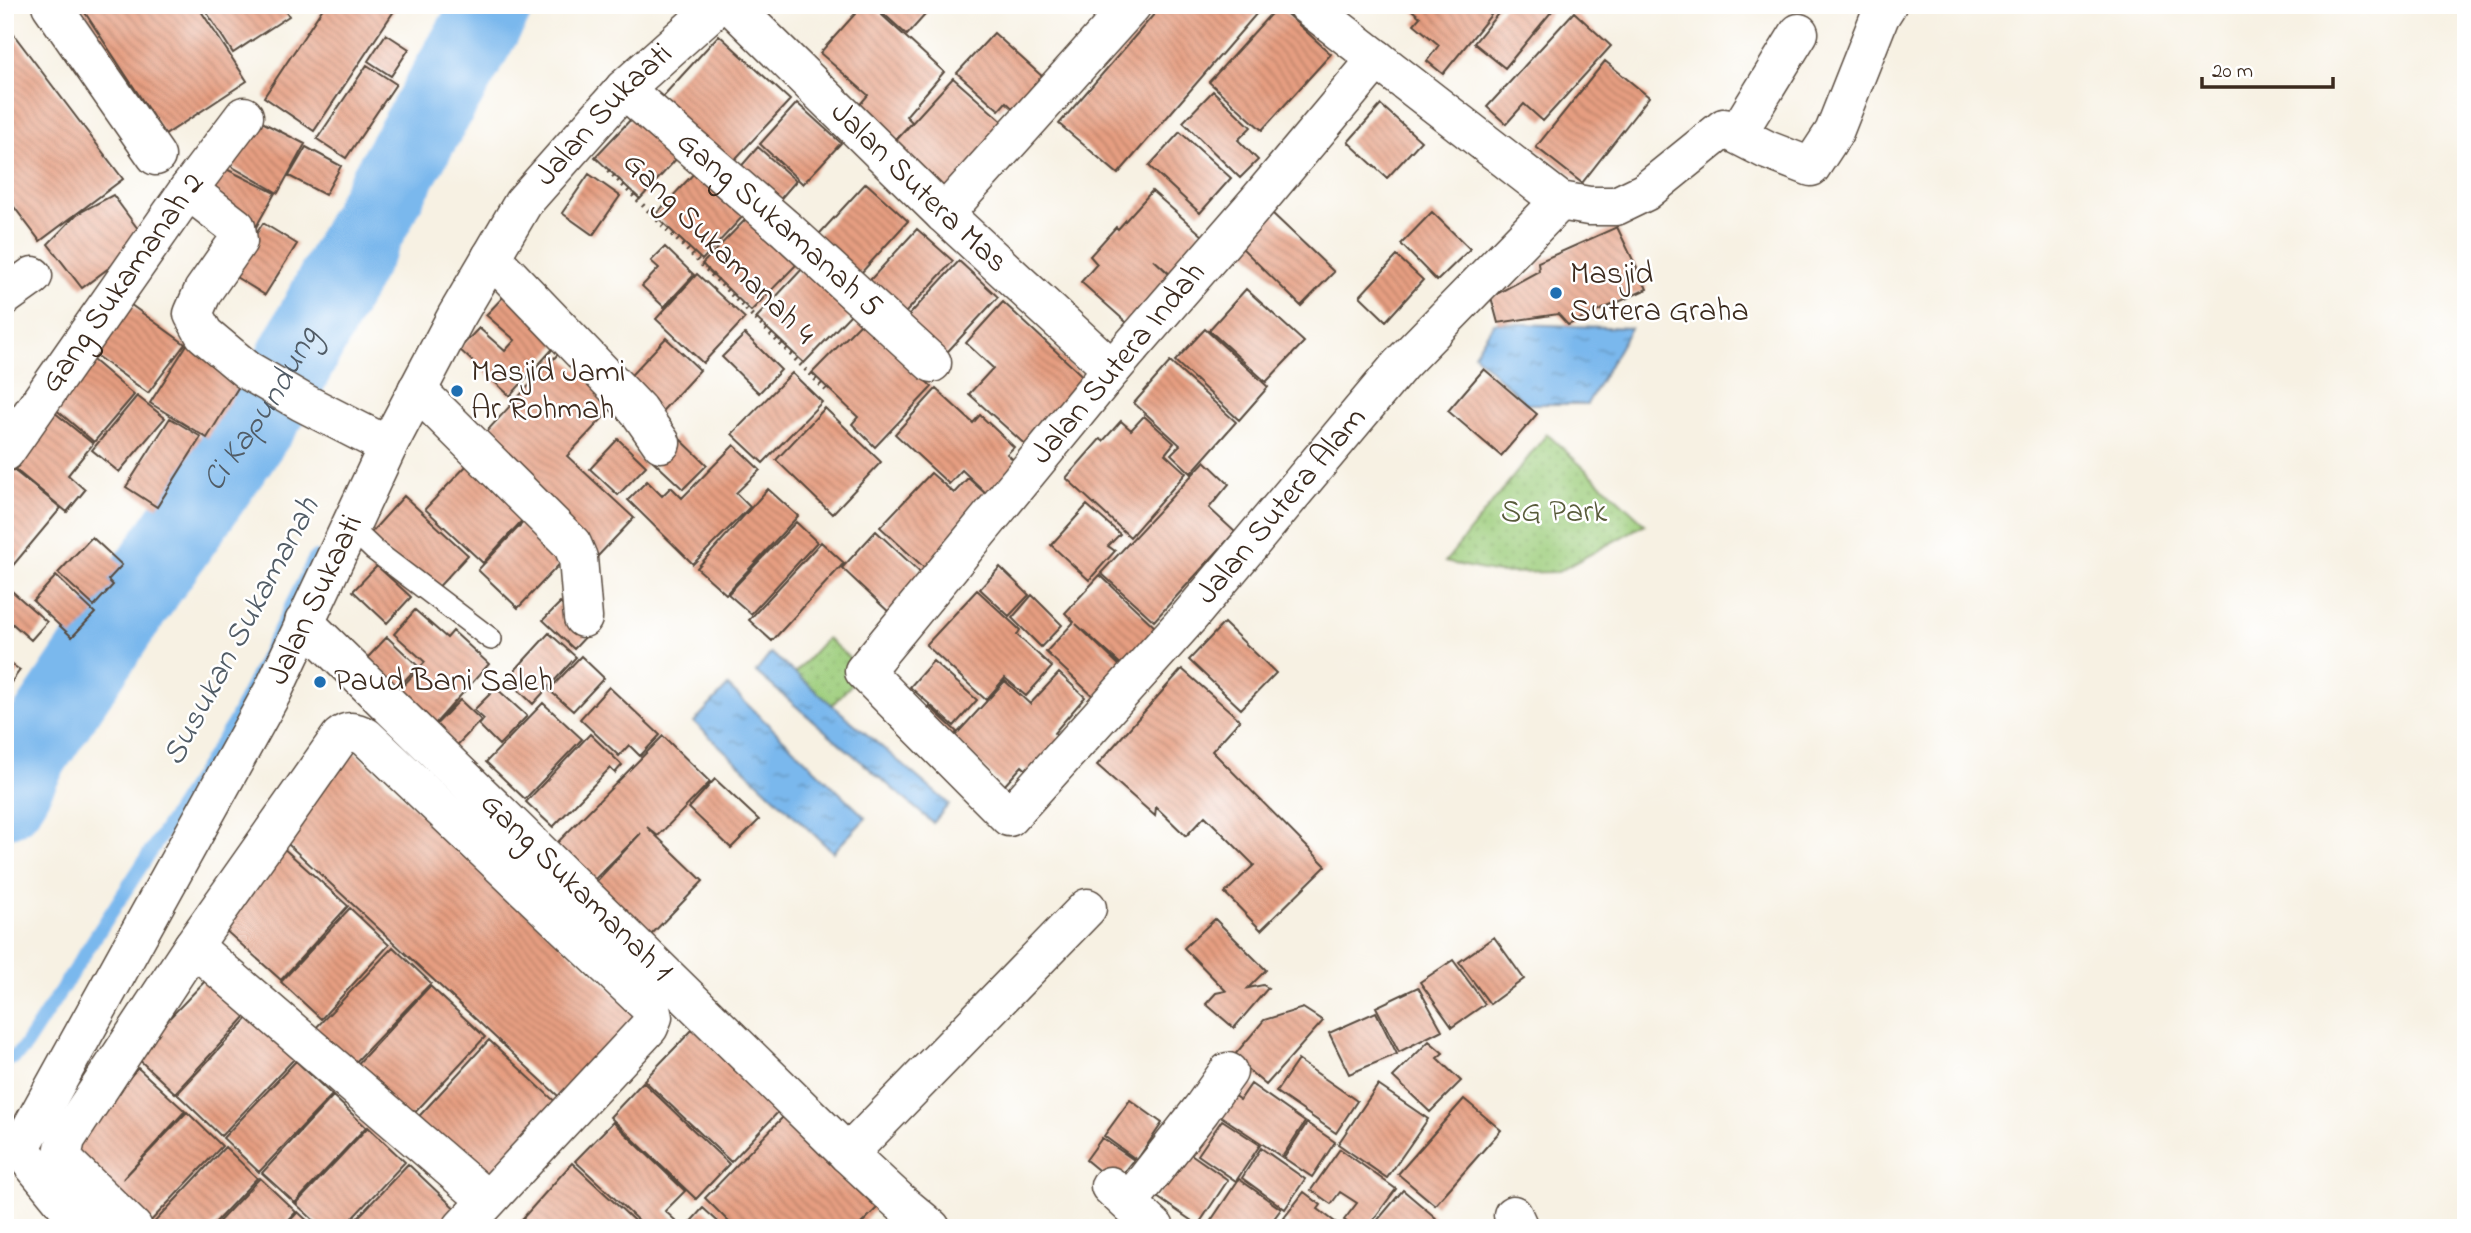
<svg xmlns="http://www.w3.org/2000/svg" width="2471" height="1233" viewBox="0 0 2471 1233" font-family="'Indie Flower',sans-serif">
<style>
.park{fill:url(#park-dots);stroke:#6c7c4d;stroke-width:2}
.water{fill:url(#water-ripples);stroke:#5a7186;stroke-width:2}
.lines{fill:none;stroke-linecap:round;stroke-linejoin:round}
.stream{stroke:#7ab8ed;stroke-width:14}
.river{stroke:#7ab8ed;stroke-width:79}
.building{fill:url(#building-back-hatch)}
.lane-casing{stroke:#57483c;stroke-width:24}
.street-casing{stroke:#57483c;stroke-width:41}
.secondary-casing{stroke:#57483c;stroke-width:41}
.path{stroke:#57483c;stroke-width:4.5;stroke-dasharray:2 5;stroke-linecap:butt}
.lane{stroke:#fff;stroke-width:21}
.street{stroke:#fff;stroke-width:38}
.secondary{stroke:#fff;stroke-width:38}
.poi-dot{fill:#1f6fb2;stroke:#fff;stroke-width:2.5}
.labels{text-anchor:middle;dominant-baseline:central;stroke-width:5;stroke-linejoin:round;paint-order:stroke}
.street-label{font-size:32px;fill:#3b2a1e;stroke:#fff}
.poi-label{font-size:32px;fill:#3b2a1e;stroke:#fff;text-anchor:start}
.park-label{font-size:32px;fill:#585b3a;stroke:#fff}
.water-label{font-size:33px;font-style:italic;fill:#515c66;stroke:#fff}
</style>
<defs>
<pattern id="park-dots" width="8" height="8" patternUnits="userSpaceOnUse" patternTransform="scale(1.75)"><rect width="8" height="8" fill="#9dcd7c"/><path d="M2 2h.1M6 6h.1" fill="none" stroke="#88b06b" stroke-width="1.8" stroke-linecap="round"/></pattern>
<pattern id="water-ripples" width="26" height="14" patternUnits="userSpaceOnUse" patternTransform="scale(1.75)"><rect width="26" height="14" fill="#7ab8ed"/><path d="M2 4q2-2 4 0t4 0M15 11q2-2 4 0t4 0" fill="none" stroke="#6596bf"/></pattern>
<pattern id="building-back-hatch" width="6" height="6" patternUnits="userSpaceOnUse" patternTransform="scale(1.75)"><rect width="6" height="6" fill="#e69e81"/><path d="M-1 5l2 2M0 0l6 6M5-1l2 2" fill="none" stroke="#bc8169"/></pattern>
</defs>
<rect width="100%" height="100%" fill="#fff"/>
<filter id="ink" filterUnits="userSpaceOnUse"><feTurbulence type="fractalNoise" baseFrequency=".0143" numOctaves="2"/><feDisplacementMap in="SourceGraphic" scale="14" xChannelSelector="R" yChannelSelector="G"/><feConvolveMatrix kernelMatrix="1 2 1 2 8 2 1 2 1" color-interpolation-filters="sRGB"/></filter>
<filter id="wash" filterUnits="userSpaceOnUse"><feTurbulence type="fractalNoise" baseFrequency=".00686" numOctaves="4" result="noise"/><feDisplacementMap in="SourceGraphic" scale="28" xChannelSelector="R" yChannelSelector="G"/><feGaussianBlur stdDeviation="1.57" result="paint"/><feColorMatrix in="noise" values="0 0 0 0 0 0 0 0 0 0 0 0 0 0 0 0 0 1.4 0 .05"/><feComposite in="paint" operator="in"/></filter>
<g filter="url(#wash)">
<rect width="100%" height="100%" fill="#f7f1e3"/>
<path class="park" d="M1547 434 1645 524 1558 572 1498 573 1445 562Z
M827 638 864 671 832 705 795 673Z"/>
<path class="water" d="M1494 323 1631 328 1587 404H1527L1474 354Z
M771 653 949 804 933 823 756 672Z
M728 686 866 818 833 852 694 722Z"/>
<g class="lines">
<path class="stream" d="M5 1059 13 1058 23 1049 233 724 315 558"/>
<path class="river" id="s1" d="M5 799 31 751 121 617 278 392 389 185 493 5"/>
</g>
<g id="blocks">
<path class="building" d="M80 5H197L247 81 165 135Z
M202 5H282L289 16 233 53Z
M325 5H398L314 131 264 97Z
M863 5H871L944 72 906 116 912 122 894 141 857 108 868 95 820 53Z
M874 5H934L907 35Z
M1162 5H1264L1118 174 1059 124Z
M1406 5H1499L1443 74 1427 61 1439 45 1414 24 1420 17Z
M1505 5H1557L1505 68 1474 43Z
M1278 6 1331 54 1262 130 1209 82Z
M1574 12 1611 46 1543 121 1524 104 1506 124 1487 107Z
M5 23 123 179 40 241 5 195Z
M994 33 1045 79 1020 115 1006 102 999 110 957 73Z
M386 34 409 49 391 76 368 61Z
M719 35 790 100 725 170 654 106Z
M1605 61 1649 97 1582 183 1536 147Z
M367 65 396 84 346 158 317 139Z
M953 78 1012 130 950 198 892 145Z
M1213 91 1251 127 1238 140 1258 160 1240 178 1183 122Z
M797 103 841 143 803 184 760 144Z
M1381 105 1421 141 1387 178 1348 142Z
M634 116 678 157 640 199 595 157Z
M254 118 305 144 278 193 222 161Z
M1180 132 1231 178 1200 213 1149 166Z
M306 147 341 166 325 195 289 176Z
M758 147 796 181 769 212 731 178Z
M218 165 275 193 256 227 202 189Z
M698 169 745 214 702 260 655 215Z
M589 174 620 196 593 235 562 213Z
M866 183 908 221 852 283 810 244Z
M1152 191 1212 244 1179 282 1153 259 1170 275 1135 330 1081 282 1097 264 1090 256 1116 227 1118 229Z
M113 195 146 240 82 288 48 244 77 214Z
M1271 212 1334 272 1301 306 1239 245Z
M1432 212 1470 249 1437 281 1401 244Z
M747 218 796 265 751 311 702 264Z
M263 223 297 244 265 295 231 274Z
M1617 227 1647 289 1568 325 1558 314 1498 323 1491 297 1539 271 1538 262Z
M917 229 953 261 895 324 860 291Z
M665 247 694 275 664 307 642 286 659 268 651 261Z
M1397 256 1423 280 1386 321 1360 296Z
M959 261 998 297 938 362 899 326Z
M805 266 853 312 804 363 756 318Z
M697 274 745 318 703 363 656 319Z
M1246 289 1304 342 1266 382 1209 330Z
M506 294 559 342 510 396 459 349 479 328 505 351 515 340 486 315Z
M127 302 185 344 148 393 91 352Z
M1003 302 1090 383 1030 449 969 394 993 368 966 343Z
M863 321 932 387 875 447 852 424 858 417 812 373Z
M1205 329 1268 387 1239 420 1175 361Z
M745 334 781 370 759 393 722 357Z
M666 338 700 370 654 420 620 387Z
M188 343 244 378 207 438 150 403Z
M559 353 615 405 567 456 634 518 596 558 474 445Z
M87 355 134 395 94 442 47 402Z
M1170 362 1236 422 1191 473 1171 454 1180 445 1134 403Z
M1484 369 1537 414 1501 456 1448 411Z
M792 373 822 402 763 463 732 434Z
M936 389 973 423 980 415 1014 447 1007 454 1017 463 988 495 962 470 949 484 895 434Z
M137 396 165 418 119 472 92 450Z
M48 407 93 444 68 475 85 490 67 512 5 461Z
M825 408 881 462 832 514 776 460Z
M1144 416 1174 443 1165 454 1186 473 1130 537 1066 478 1100 439 1103 441 1121 421 1131 430Z
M170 418 201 437 157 507 126 487Z
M677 436 707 465 683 489 653 461Z
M618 439 646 466 618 495 590 469Z
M734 445 760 470 736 493 750 507 693 564 628 500 647 481 662 496 671 487 682 498Z
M1205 461 1229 484 1209 508 1235 532 1154 621 1101 573Z
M470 462 527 515 483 563 425 509Z
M11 468 61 508 5 575V475Z
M931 473 954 493 968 478 996 503 930 573 880 527Z
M768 489 798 516 726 594 697 568Z
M404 496 468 555 432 594 368 536Z
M1087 505 1120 534 1108 546 1115 551 1089 580 1051 545Z
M531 514 571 552 518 608 478 570Z
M796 522 817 542 751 614 728 594Z
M876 531 926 578 892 615 842 568Z
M92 537 122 565 108 580 113 585 94 606 58 573Z
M821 542 844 563 772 641 749 620Z
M377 566 411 597 387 623 353 591Z
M1000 567 1029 595 1009 616 980 589Z
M1100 575 1157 629 1123 666 1076 624 1124 670 1096 699 1046 652 1074 622 1065 613Z
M56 576 95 613 72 637 33 601Z
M5 585 47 622 31 640 5 617Z
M977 590 1020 630 1017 635 1052 667 1026 696 1005 678 986 700 926 645Z
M1032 595 1062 625 1041 647 1012 618Z
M560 603 590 632 574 649 543 620Z
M415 610 447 638 453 631 489 664 425 735 389 701 425 662 394 634Z
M1224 623 1276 673 1241 709 1189 660Z
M549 633 576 657 533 704 507 679Z
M387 637 418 666 388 699 356 670Z
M581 656 604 678 573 711 549 690Z
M5 660 20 670 5 691Z
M933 661 977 700 954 726 910 687Z
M1182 669 1240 720 1212 751 1326 866 1261 930 1225 893 1254 865 1205 816 1186 836 1156 807 1155 816 1097 765Z
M1059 673 1085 697 1054 733 1065 743 1034 777 1022 766 1004 786 953 738 1005 681 1030 704Z
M609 687 660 735 640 756 629 745 619 756 580 719Z
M496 688 527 716 499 745 479 725 484 719 474 710Z
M460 700 481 720 445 758 424 737Z
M543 703 582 739 525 799 486 762Z
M929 706 957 732 948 743 919 717Z
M590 734 622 765 615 773 610 768 553 827 526 802Z
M663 736 710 782 658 836 647 827 703 881 649 937 594 884 641 833 591 883 554 846Z
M352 750 648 1025 571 1108 275 832Z
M715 779 759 820 731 848 689 808Z
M281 846 348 906 281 980 214 920Z
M350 908 389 945 321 1019 281 982Z
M1215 919 1266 970 1248 988 1263 985 1268 988 1234 1028 1206 1004 1216 993 1226 991 1184 948Z
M1494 937 1524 979 1490 1004 1459 962Z
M393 947 431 983 350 1068 312 1032Z
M1453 960 1485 1004 1452 1027 1420 982Z
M208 978 247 1015 175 1093 134 1055Z
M430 986 485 1037 408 1120 353 1069Z
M1418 987 1442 1030 1399 1052 1376 1007Z
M1303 1008 1323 1021 1266 1085 1233 1057 1264 1020Z
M1376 1012 1397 1054 1349 1074 1329 1033Z
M250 1016 294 1059 221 1136 177 1094Z
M695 1027 781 1109 731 1162 644 1080Z
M489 1040 563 1109 484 1194 411 1125Z
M1429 1041 1443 1053 1437 1058 1461 1081 1430 1112 1393 1077Z
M1298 1060 1357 1101 1336 1133 1276 1092Z
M296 1061 332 1095 259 1172 223 1138Z
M138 1068 185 1111 123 1179 187 1112 222 1146 147 1225 67 1144Z
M643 1082 729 1164 696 1199 610 1117Z
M1251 1084 1305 1122 1282 1157 1216 1113 1229 1092 1240 1100Z
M1378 1085 1428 1119 1387 1178 1338 1144Z
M333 1096 366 1127 295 1203 262 1173Z
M1464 1099 1501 1130 1435 1205 1398 1174Z
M1130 1100 1162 1123 1137 1160 1104 1136Z
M783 1117 877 1208 857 1228H735L705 1198Z
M1222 1120 1260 1145 1236 1181 1198 1155Z
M613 1122 685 1191 665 1211 676 1221 669 1228H646L575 1161Z
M1307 1123 1335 1142 1312 1177 1284 1158Z
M368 1127 405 1162 343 1228H322L296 1204Z
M1102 1138 1134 1160 1115 1184 1086 1160Z
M225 1147 257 1178 210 1228H149Z
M1261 1148 1305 1179 1285 1209 1242 1178Z
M1340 1149 1396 1189 1367 1228H1355L1344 1220 1357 1203 1340 1192 1331 1204 1311 1190Z
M1188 1152 1228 1180 1198 1225 1157 1197Z
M572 1163 642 1228H514Z
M408 1164 464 1217 454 1228H348Z
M260 1178 296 1212 281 1228H213Z
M1239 1179 1281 1209 1267 1228H1206Z
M1403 1190 1436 1218 1427 1228H1371Z
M1304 1192 1321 1205 1318 1209 1343 1228H1286L1290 1222 1284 1218Z
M703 1208 725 1228H685Z
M298 1212 315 1228H283Z"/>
</g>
</g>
<g filter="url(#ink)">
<use href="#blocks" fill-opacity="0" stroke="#57483c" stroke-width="2"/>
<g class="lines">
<g class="lane-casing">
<path id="lane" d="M350 527 374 550 491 639"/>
</g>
<g class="street-casing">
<g id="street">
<path d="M51 5 156 156"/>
<path id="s2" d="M731 5 944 214 1112 369"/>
<path d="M1307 5 1560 201 1589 206H1616L1645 192 1724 128 1767 150 1811 167 1834 132 1880 16 1887 5"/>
<path id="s3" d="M1377 59 1258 201 1112 369 864 671 1009 817 1189 617 1400 365 1560 201"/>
<path id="s4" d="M624 89 787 230 932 363"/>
<path d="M1737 134 1799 33"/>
<path d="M188 190 236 227 238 241 203 291 193 314 204 334 247 370 302 402 388 446"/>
<path d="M944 214 1132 5"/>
<path d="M491 257 638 410 661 443"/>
<path d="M5 296 33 276"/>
<path d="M417 390 572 544 578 558 583 618"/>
<path id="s5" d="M5 452 188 190 244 116"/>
<path id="s6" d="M304 622 848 1154 901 1203 931 1228"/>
<path d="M193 946 487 1200"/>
<path d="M848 1154 1087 908"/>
<path d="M1110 1186 1155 1228"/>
<path d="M1129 1202 1201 1110 1228 1072"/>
<path d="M1513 1215 1519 1228"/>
<path d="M133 1228 67 1164 63 1153 66 1139 193 946 340 737C349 729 356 732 366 737L651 1008 653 1017 649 1027 462 1228"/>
</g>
</g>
<g class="secondary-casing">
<g id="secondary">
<path id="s7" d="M85 1228 26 1156 22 1149 26 1138 273 691 388 446 456 317 523 203 624 89 718 5"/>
</g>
</g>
<path class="path" d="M608 170 826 390"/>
<use href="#lane" class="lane"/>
<use href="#street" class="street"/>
<use href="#secondary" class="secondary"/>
</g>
</g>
<g class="poi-dot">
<circle cx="1556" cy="293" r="7"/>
<circle cx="457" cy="391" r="7"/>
<circle cx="320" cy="682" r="7"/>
</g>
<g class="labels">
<g class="street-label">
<text stroke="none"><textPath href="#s7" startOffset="1292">Jalan Sukaati</textPath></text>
<text stroke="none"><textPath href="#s2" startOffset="262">Jalan Sutera Mas</textPath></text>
<text stroke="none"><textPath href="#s4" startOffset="206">Gang Sukamanah 5</textPath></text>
<text transform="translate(718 249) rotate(45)">Gang Sukamanah 4</text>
<text stroke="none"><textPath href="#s5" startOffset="206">Gang Sukamanah 2</textPath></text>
<text transform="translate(1119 364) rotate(-50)">Jalan Sutera Indah</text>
<text stroke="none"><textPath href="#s3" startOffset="1418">Jalan Sutera Alam</textPath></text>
<text stroke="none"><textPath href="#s7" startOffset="724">Jalan Sukaati</textPath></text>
<text stroke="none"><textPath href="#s6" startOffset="380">Gang Sukamanah 1</textPath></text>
</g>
<g class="poi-label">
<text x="1570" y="275">Masjid<tspan x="1570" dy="37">Sutera Graha</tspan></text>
<text x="471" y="373">Masjid Jami<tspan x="471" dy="37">Ar Rohmah</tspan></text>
<text x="334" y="682">Paud Bani Saleh</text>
</g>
<g class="park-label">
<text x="1554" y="513">SG Park</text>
</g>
<g class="water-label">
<text stroke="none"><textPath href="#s1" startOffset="467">Ci Kapundung</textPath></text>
<text transform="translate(242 632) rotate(-62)">Susukan Sukamanah</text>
</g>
</g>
<rect width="2471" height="1233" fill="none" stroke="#fff" stroke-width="28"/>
<path d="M2202 77v10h131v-10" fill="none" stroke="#3b2a1e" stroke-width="3.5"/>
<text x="2212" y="77" font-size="21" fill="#3b2a1e" stroke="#ffffff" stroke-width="5" paint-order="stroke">20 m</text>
</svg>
